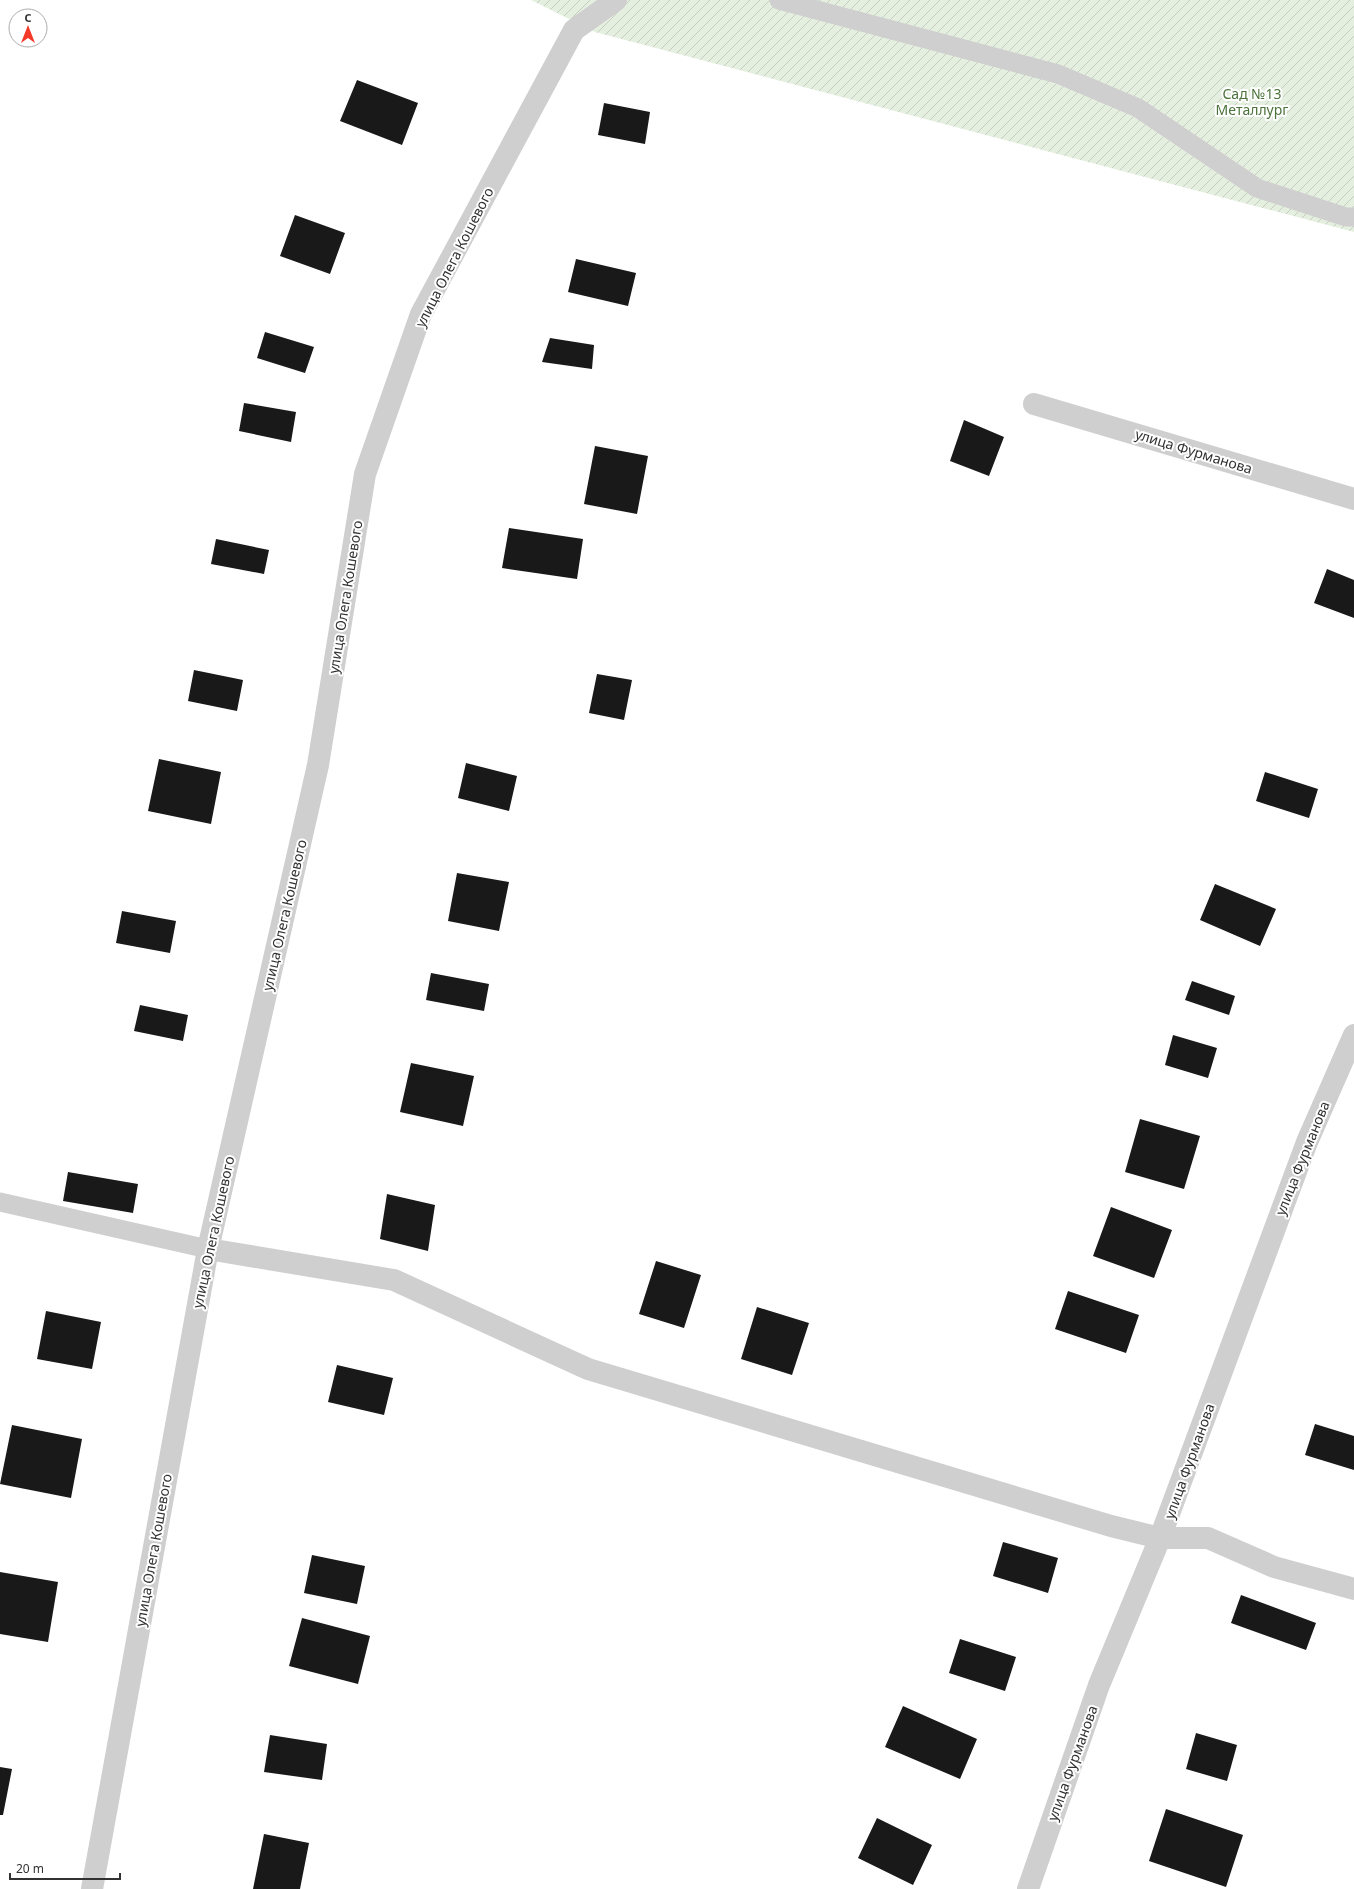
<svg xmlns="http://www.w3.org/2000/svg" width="1354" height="1889" viewBox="0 0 1354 1889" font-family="'Noto Sans',sans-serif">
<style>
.garden{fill:url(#garden-furrows)}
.building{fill:#191919}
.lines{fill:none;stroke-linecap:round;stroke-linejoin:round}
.service{stroke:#cfcfcf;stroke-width:19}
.minor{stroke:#cfcfcf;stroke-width:22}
.labels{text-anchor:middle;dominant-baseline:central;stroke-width:4;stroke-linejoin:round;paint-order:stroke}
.park-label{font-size:14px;fill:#4b723a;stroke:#fff}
.street-label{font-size:14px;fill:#323232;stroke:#fff}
</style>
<defs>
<pattern id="garden-furrows" width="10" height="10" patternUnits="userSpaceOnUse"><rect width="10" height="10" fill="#e5efdf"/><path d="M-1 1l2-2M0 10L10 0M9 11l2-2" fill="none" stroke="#c5cdc0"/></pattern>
</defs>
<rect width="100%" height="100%" fill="#fff"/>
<path class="garden" d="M531 0H1354V232L595 32Z"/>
<path class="building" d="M357 80 418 103 402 145 340 121Z
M604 103 650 112 645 144 598 135Z
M295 215 345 233 330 274 280 256Z
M576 259 636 273 628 306 568 292Z
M265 332 314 347 305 373 257 358Z
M550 338 594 345 592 369 542 362Z
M244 403 296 412 291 442 239 431Z
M964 420 1004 437 989 476 950 461Z
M595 446 648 456 637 514 584 504Z
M509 528 583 539 577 579 502 568Z
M216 539 269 550 264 574 211 564Z
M1327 569 1354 580V618L1314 603Z
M194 670 243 680 237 711 188 701Z
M597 674 632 680 624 720 589 713Z
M159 759 221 772 211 824 148 811Z
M466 763 517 776 509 811 458 798Z
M1265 772 1318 789 1309 818 1256 801Z
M457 873 509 882 499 931 448 921Z
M1215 884 1276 909 1260 946 1200 920Z
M122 911 176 921 170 953 116 943Z
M431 973 489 984 484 1011 426 1000Z
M1192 981 1235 996 1229 1015 1185 1000Z
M140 1005 188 1015 183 1041 134 1031Z
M1173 1035 1217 1048 1208 1078 1165 1065Z
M411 1063 474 1076 463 1126 400 1112Z
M1140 1119 1200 1136 1184 1189 1125 1172Z
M68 1172 138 1184 133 1213 63 1201Z
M387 1194 435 1205 428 1251 380 1239Z
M1111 1207 1172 1230 1154 1278 1093 1256Z
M656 1261 701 1275 684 1328 639 1314Z
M1068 1291 1139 1315 1126 1353 1055 1329Z
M757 1307 809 1323 792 1375 741 1359Z
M46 1311 101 1322 92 1369 37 1359Z
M337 1365 393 1378 384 1415 328 1402Z
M1315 1424 1354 1436V1470L1305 1455Z
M12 1425 82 1439 71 1498 0 1484Z
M1003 1542 1058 1558 1048 1593 993 1576Z
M312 1555 365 1566 357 1604 304 1593Z
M0 1572 58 1582 48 1642 0 1634Z
M1241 1595 1316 1623 1306 1650 1231 1623Z
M302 1618 370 1636 358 1684 289 1666Z
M960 1639 1016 1657 1005 1691 949 1673Z
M903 1706 977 1739 960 1779 885 1747Z
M1196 1733 1237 1745 1227 1781 1186 1769Z
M270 1735 327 1744 322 1780 264 1772Z
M0 1767 12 1769 3 1815H0Z
M1166 1809 1243 1835 1226 1887 1149 1861Z
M877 1818 932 1845 913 1885 858 1858Z
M264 1834 309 1843 300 1889H253Z"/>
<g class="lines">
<path class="service" d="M779 0 1058 74 1138 108 1257 188 1346 217H1354
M0 1202 208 1249"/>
<path class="minor" d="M1034 404 1354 499
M208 1249 394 1280 588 1369 1111 1526 1160 1538H1208L1274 1567 1354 1589
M92 1889 208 1249 318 765 365 474 421 314 574 30 616 0
M1028 1889 1099 1685 1160 1538 1307 1142 1354 1035"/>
</g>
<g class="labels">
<g class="park-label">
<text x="1252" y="93">Сад №13<tspan x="1252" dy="16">Металлург</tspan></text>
</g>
<g class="street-label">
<text transform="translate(454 257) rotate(-63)">улица Олега Кошевого</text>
<text transform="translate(1194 451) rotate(17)">улица Фурманова</text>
<text transform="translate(345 597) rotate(-81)">улица Олега Кошевого</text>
<text transform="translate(284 915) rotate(-77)">улица Олега Кошевого</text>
<text transform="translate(1302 1158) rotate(-68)">улица Фурманова</text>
<text transform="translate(213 1232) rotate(-78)">улица Олега Кошевого</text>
<text transform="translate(1189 1461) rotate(-70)">улица Фурманова</text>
<text transform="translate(153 1550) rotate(-80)">улица Олега Кошевого</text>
<text transform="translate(1072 1763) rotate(-70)">улица Фурманова</text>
</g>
</g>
<g transform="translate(28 28)"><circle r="19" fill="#ffffff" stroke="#adadad"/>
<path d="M0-3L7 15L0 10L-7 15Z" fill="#f33a29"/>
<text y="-6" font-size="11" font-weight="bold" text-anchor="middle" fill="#323232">С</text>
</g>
<path d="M10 1873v6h110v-6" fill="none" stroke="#323232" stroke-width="2"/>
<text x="16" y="1873" font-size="12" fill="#323232" stroke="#ffffff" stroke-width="3" paint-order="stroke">20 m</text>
</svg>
